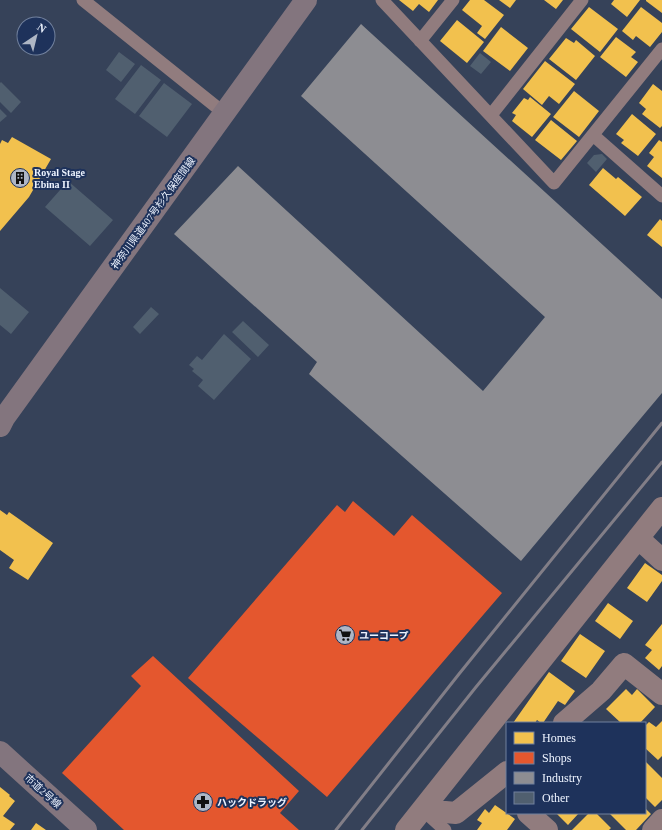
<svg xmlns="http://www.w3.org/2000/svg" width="662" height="830" viewBox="0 0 662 830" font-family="'Times New Roman','Noto Sans JP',serif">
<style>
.homes{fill:#f2c14e}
.shops{fill:#e4572e}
.industry{fill:#8d8d92}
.building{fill:#505f6f}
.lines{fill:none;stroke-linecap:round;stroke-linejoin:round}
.lane{stroke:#917c7e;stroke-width:13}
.street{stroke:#917c7e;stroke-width:22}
.secondary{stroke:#83757e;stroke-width:22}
.rail{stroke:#827e87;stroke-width:3}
.labels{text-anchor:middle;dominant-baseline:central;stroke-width:4;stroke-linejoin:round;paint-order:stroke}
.poi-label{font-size:10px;font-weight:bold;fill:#eef4ff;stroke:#1e325b;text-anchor:start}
.street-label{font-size:10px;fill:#eef4ff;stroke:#1e325b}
</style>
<rect width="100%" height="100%" fill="#364259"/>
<path class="homes" d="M399 0H438L429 12 419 4 413 11Z
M470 0H484L504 15 485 39 477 33 482 26 462 10Z
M499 0H516L510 8Z
M544 0H563L556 9Z
M614 0H640L627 17 611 4Z
M646 0H662V13L646 1Z
M589 7 618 29 600 52 571 29Z
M641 7 662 23V32L650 47 636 36 633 40 622 31Z
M457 20 484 42 467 63 440 41Z
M501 27 528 48 510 71 483 51Z
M616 37 636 52 631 57 638 62 626 77 600 57Z
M566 38 574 43 576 40 595 56 576 80 549 59Z
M545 61 575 84 559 104 549 96 542 105 523 89Z
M653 84 662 91V126L660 128 642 114 646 109 639 103Z
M574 91 599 111 579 137 553 117Z
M530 97 551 114 532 137 512 121 516 115 512 113 524 98 528 100Z
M632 114 656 134 638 156 621 143 624 140 616 134Z
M551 120 577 141 561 160 535 140Z
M12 137 51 159 29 197 0 231V144L2 140 8 143Z
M659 140 662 142V178L647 166 654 157 649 153Z
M603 168 616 179 618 177 642 197 625 216 589 185Z
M660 219 662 221V247L647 235Z
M0 510 7 515 9 512 53 543 28 580 9 568 14 560 0 550Z
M645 563 662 575V581L647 602 627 588Z
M608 603 633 621 620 639 595 621Z
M662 624V666L659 670 645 658 652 650 645 645Z
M580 634 605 651 586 678 561 661Z
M549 672 575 691 565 705 558 701 543 723H541L537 720 535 723H513Z
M626 689 632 695 637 689 655 707 640 723H621L606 709Z
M662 721V756L658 760 645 748V726L649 722 656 727Z
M645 761 662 778V800L655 807 645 797Z
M0 787 10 795 9 796 15 801 3 816 15 824 10 830H0Z
M495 805 515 819 507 830H477L482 823 477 820 485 809 489 813Z
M645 808 651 814 636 830H626L609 813H645Z
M556 813H579L568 825Z
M589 813H596L611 828 609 830H572Z
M36 823 46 830H31Z"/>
<path class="shops" d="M353 501 394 536 412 515 502 593 327 797 188 678 337 505 345 512Z
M153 656 299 791 280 813 299 830H124L62 773 141 686 131 676Z"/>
<path class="industry" d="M361 24 662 299V393L521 561 309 374 317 362 174 234 238 166 483 391 545 317 301 96Z"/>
<path class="building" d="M119 52 135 64 121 82 106 70Z
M480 53 491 62 481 74 470 66Z
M141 65 161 80 135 114 115 99Z
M1 82 21 102 11 113 0 102V83Z
M164 83 192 104 167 137 139 116Z
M0 109 7 116 0 122Z
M602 154 607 159 596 172 587 163 594 155Z
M68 181 113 220 90 246 45 207Z
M0 288 29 312 11 334 0 325Z
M151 307 159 314 140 334 133 327Z
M243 321 269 345 258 357 232 332Z
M224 334 251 359 214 400 198 386 203 380 192 371 194 369 189 365 197 356 202 360Z"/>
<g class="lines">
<path class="lane" d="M83 0 224 113
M382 0 554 183 662 49
M420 41 453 0
M491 115 582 0
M593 135 662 196
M423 810 445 830"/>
<path class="street" d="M638 538 662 560
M564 723 601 691 624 664 662 694
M423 810 456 813 507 772
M528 813 547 830
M406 830 662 508
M653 830 662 820"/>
<path class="secondary" d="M0 426 4 418 306 0
M0 752 86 830"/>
<path class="rail" d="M336 830 459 674 662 423
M362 830 476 687 662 462"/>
</g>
<defs>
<g id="building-disc" transform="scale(1)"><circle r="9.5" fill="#aeb6c5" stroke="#1e325b"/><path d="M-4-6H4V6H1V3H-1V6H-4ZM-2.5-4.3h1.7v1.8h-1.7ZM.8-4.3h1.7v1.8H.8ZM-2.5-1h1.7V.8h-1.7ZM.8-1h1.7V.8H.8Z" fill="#111"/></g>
<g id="supermarket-disc" transform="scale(1)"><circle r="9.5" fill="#aeb6c5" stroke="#1e325b"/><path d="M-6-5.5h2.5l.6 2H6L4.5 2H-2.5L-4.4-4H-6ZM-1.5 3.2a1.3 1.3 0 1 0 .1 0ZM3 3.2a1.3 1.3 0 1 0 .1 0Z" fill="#111"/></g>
<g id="pharmacy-disc" transform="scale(1)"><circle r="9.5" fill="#aeb6c5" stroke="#1e325b"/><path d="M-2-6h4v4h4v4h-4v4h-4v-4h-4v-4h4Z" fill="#111"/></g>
</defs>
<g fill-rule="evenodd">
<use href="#building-disc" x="20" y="178"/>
<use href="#supermarket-disc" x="345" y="635"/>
<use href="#pharmacy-disc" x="203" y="802"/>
</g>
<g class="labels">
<g class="poi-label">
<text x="34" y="172">Royal Stage<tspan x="34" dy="12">Ebina II</tspan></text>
<text x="359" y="635">ユーコープ</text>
<text x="217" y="802">ハックドラッグ</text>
</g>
<g class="street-label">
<text transform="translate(153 213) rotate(-54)">神奈川県道407号杉久保座間線</text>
<text transform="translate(43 791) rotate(42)">市道2号線</text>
</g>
</g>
<rect x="506" y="722" width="140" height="92" fill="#1e325b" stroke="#71809d"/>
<rect x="514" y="732" width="20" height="12" fill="#f2c14e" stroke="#71809d"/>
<text x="542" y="742" font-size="12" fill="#eef4ff">Homes</text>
<rect x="514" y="752" width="20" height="12" fill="#e4572e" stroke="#71809d"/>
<text x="542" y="762" font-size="12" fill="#eef4ff">Shops</text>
<rect x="514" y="772" width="20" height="12" fill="#8d8d92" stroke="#71809d"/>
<text x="542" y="782" font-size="12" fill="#eef4ff">Industry</text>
<rect x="514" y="792" width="20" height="12" fill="#505f6f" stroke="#71809d"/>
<text x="542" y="802" font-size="12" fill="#eef4ff">Other</text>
<g transform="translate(36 36) rotate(35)"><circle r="19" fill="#1e325b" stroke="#71809d"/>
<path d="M0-3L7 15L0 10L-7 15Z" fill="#aeb6c5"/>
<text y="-6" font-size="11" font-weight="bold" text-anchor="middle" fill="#eef4ff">N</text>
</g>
</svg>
